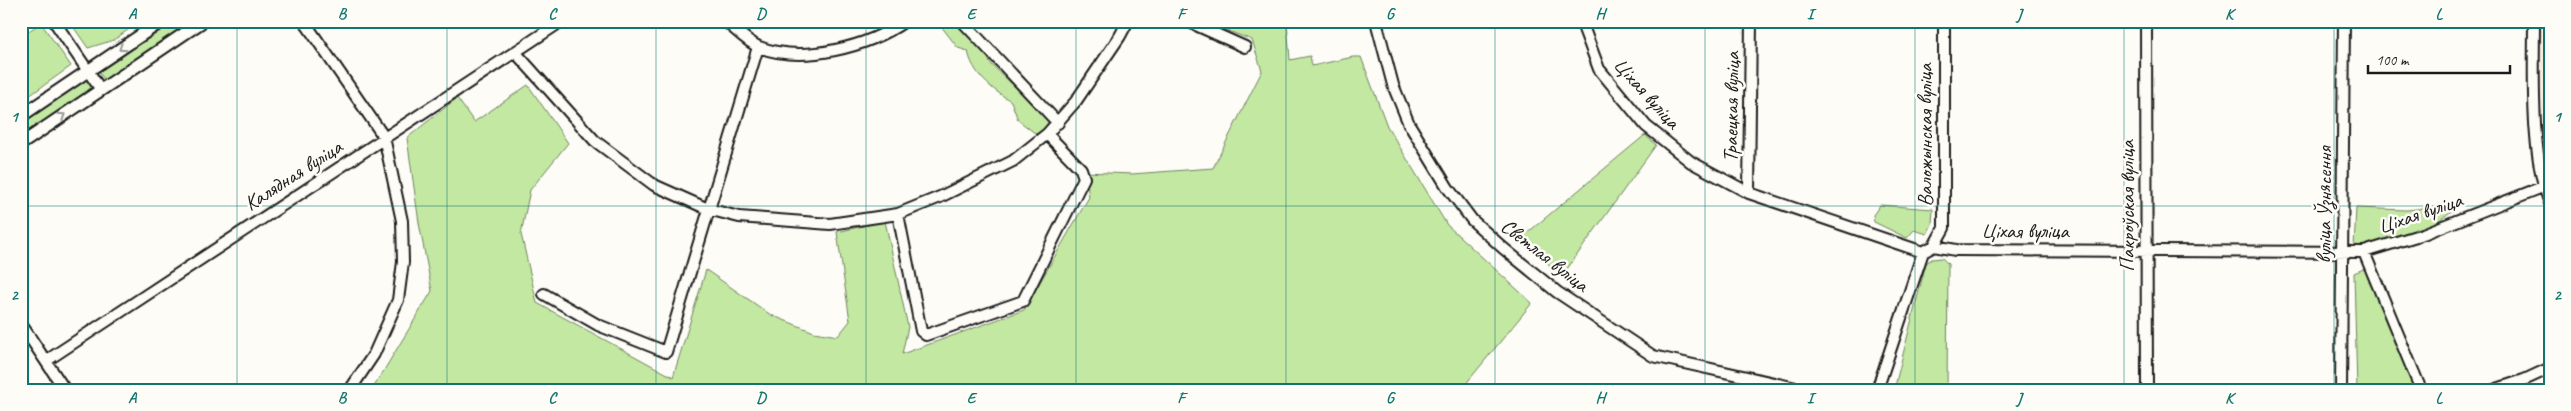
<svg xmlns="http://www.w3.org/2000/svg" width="2571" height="411" viewBox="0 0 2571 411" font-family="Caveat,sans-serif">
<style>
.built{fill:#f5ead9}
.green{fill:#c3e8a2;stroke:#70825f}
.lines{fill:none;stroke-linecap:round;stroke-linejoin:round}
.minor-casing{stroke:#1c1c1c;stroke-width:14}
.tertiary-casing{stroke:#1c1c1c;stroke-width:15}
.minor{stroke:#fdfcf7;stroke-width:10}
.tertiary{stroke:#fdfcf7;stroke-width:11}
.oneway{stroke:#989794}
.grid{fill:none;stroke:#0f766e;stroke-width:1;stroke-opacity:0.55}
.labels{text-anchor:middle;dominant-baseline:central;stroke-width:5;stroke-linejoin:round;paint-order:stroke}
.street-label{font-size:21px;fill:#1c1c1c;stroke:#fdfcf7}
.neatline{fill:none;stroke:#0f766e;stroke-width:2}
.grid-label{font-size:16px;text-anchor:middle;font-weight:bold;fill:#0f766e}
</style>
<rect width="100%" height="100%" fill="#fdfcf7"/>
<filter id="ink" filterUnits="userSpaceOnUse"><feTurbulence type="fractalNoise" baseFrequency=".02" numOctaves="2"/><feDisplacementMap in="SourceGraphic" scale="10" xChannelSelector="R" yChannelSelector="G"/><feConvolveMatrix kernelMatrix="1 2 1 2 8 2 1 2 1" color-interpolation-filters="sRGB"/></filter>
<g filter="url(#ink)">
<path class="built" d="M2541 21H2550V173L2543 176Z"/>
<path class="green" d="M140 21 114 40 88 48 70 22Z
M175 21H194L105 81 99 72Z
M937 21H957L987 54 990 63 1043 114 1048 122 1045 129 1036 134 1018 120 1011 101C992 90 972 73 968 51L958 48Z
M1202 21H1287L1290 60 1310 56 1312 66 1353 57H1361L1387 126 1447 225 1532 303 1464 386V390H372L432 291 419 223 407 138 457 98 474 122 528 85 568 143 530 190 521 234 537 303 673 377 706 270 771 315 814 332 838 336 850 321 837 232 885 221 908 327 902 354 1024 310 1089 197 1085 172 1132 174 1213 168 1262 71 1252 40Z
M41 23 71 66 29 96 21 85V79L29 74 25 66H21V36Z
M86 80 92 83 93 90 21 138V124Z
M1645 135 1656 145 1562 276 1520 239Z
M2544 137H2550V171L2545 173Z
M1880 205 1933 209 1932 224 1927 234 1914 230 1907 238 1874 222 1873 215Z
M2457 205C2439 228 2382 246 2354 247L2356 208 2406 210Z
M1942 258 1948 264 1947 390H1894L1926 263 1932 259Z
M2366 268 2415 390H2357L2354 273Z"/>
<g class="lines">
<g class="minor-casing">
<path id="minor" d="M54 21 101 90
M304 21 384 137 402 221 403 262 398 300 374 354 350 390
M725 21C735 29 747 42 759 47 803 64 868 47 905 21
M962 21 1058 123
M1187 21 1245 47
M1376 21 1393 85 1409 124 1448 188 1472 220 1503 248 1557 292 1653 356 1805 390
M1581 21 1599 69 1646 126 1691 162 1749 193 1923 252 1934 246 1956 250 2364 252 2423 234 2550 184
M2146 21 2147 390
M2534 21C2534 74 2530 155 2550 203
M516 53 595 141 654 185 708 209 739 217 830 224 898 214 940 197 1013 161 1047 134 1076 101 1120 36 1128 21
M1749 193 1751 21
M898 214 921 331 926 335 1023 301 1084 178 1081 169 1047 134
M1934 246 1944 228V21
M2364 252 2421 390
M544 294 598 325 666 352 758 47
M21 324 65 390
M46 361 562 21
M1744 390 1748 379
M1877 390 1923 252
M2341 390 2344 21
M2494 390 2524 380 2550 368"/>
</g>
<g class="tertiary-casing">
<path id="tertiary" d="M21 116 162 21
M21 144 203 21"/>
</g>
<use href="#minor" class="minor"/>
<use href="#tertiary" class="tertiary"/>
</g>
<defs><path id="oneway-chevron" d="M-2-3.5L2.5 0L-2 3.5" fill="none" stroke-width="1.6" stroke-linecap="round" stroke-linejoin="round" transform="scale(1.25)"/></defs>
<g class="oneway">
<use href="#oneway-chevron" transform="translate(122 48) rotate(146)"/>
<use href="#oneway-chevron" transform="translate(62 116) rotate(-34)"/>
</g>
</g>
<path class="grid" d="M237 21V390M447 21V390M656 21V390M866 21V390M1076 21V390M1286 21V390M1495 21V390M1705 21V390M1915 21V390M2124 21V390M2334 21V390M21 206H2550"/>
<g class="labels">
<g class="street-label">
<text transform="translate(1647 93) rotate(48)">Ціхая вуліца</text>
<text transform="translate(1731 107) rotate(-89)">Траецкая вуліца</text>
<text transform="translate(1925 135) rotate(-90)">Валожынская вуліца</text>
<text transform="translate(293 175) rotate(-33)">Калядная вуліца</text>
<text transform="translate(2324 205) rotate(-90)">вуліца Ўзнясення</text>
<text transform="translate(2127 206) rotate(-90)">Пакроўская вуліца</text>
<text transform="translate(2420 213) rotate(-19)">Ціхая вуліца</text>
<text x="2025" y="231">Ціхая вуліца</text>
<text transform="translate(1545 255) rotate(38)">Светлая вуліца</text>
</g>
</g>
<rect width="2571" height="411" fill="none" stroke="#fdfcf7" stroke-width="55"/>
<path d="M2368 65v8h142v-8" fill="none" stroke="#1c1c1c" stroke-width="2.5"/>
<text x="2376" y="65" font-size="15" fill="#1c1c1c" stroke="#fdfcf7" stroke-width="4" paint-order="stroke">100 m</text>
<rect x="28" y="28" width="2516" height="356" class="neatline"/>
<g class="grid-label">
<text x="132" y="19">A</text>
<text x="342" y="19">B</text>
<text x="552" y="19">C</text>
<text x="761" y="19">D</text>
<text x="971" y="19">E</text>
<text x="1181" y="19">F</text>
<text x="1390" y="19">G</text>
<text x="1600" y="19">H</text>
<text x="1810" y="19">I</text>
<text x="2019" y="19">J</text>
<text x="2229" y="19">K</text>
<text x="2439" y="19">L</text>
<text x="14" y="122">1</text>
<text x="2557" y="122">1</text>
<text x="14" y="300">2</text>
<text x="2557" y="300">2</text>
<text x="132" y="403">A</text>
<text x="342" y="403">B</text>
<text x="552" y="403">C</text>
<text x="761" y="403">D</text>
<text x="971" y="403">E</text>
<text x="1181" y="403">F</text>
<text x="1390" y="403">G</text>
<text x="1600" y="403">H</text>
<text x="1810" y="403">I</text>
<text x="2019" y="403">J</text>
<text x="2229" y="403">K</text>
<text x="2439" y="403">L</text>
</g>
</svg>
